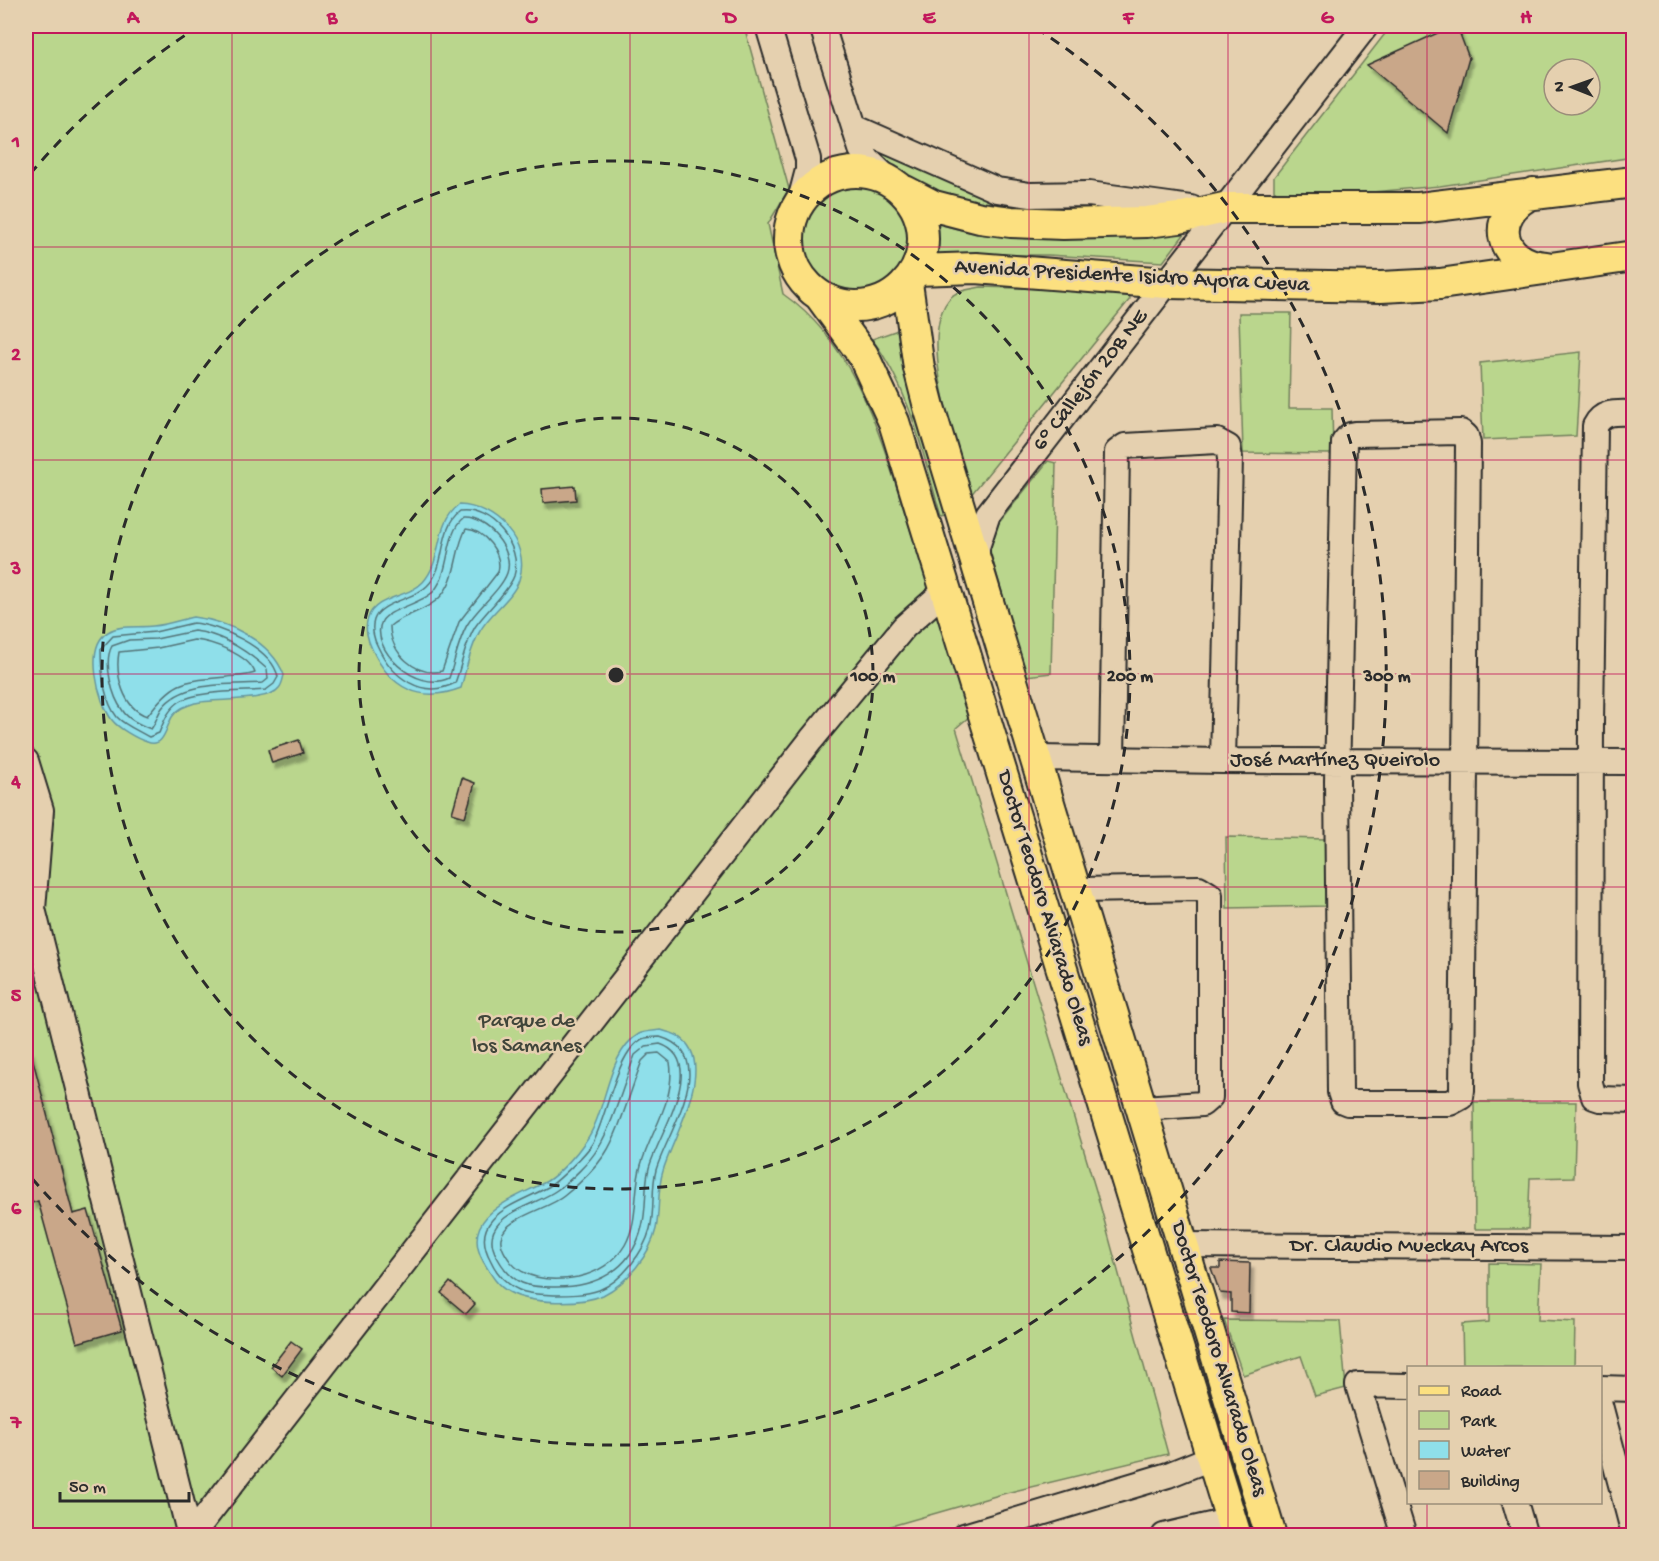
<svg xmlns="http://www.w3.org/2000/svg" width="1659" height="1561" viewBox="0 0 1659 1561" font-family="'Gochi Hand',sans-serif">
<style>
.green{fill:#bad68d;stroke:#72805c;stroke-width:1.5;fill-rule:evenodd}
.water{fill:#8fdfea;stroke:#67979e;stroke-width:1.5}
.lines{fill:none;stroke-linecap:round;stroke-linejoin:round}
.shore{stroke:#537377;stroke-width:1.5}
.building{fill:#c9a789;stroke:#2b2b2b;stroke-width:1.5;filter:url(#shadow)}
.minor-casing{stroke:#2b2b2b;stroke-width:28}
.major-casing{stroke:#2b2b2b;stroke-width:34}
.minor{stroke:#e5d0af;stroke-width:24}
.major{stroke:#fce080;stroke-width:30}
.grid{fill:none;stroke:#c2185b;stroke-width:1.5;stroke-opacity:0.55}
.ring{fill:none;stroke:#2b2b2b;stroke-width:3;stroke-dasharray:10 8}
.labels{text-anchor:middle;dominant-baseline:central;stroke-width:5;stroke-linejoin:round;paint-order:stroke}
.street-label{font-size:22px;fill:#2b2b2b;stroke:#e5d0af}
.park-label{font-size:22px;fill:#40453a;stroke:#e5d0af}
.centre{fill:#2b2b2b;stroke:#e5d0af;stroke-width:3}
.ring-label{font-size:18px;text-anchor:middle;font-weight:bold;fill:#2b2b2b;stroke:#e5d0af;stroke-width:5;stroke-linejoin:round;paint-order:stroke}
.neatline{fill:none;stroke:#c2185b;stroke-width:2}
.grid-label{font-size:20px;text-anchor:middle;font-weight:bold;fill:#c2185b}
</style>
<defs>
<filter id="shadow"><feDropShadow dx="3.5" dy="6" stdDeviation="1.5" flood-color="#0004"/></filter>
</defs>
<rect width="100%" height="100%" fill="#e5d0af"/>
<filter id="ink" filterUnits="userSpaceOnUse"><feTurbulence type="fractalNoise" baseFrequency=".0167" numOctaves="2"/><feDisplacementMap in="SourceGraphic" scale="12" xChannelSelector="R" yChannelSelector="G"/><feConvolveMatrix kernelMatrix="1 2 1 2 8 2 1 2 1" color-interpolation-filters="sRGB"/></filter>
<g filter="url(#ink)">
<path class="green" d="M26 26H744L789 189 768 224 783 294C862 349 884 451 913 538 932 597 951 657 970 716L956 728 1097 1194 1168 1454 1006 1493 860 1535H26Z
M1391 26H1633V157L1440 186 1304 198 1280 194 1274 190V177ZM1554 69H1590V105H1554Z
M874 149 1001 201H1083L1118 210 1020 213 920 189 897 174Z
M801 241a55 55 0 1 1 110 0a55 55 0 1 1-110 0Z
M1196 219 1163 262 1048 255H988L936 265 939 224 969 232 990 234Z
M981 287 1120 291 1129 293 1130 299 970 496C958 450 915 334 951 297 957 290 972 289 981 287Z
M1239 313H1291L1289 408H1332L1333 454 1243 453Z
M905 324 920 425 946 515 941 516C923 456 911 390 872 339L895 331Z
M1581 352 1576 436 1483 440 1480 363Z
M1048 461 1056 463 1051 673 1026 676 990 551 989 539 994 529Z
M1226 837 1328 839 1327 906 1227 908Z
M1474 1102H1576L1574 1177 1530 1178 1528 1229H1475Z
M1489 1263 1541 1264 1538 1320 1575 1322 1574 1367H1463L1462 1324 1489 1322Z
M1224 1320 1340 1321 1346 1388 1315 1396 1301 1356 1243 1375Z"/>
<path class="water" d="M459 505C494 506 532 542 519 580 513 598 490 613 480 631 470 648 466 670 461 688 420 704 390 688 372 649 368 641 364 628 368 618 375 596 408 598 423 582 444 559 433 525 459 505Z
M193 617C228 621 271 641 284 675 283 679 282 685 279 688 268 703 214 698 195 703 186 706 178 708 172 717 166 727 164 749 147 742 137 739 118 728 112 720 98 702 84 646 108 632 121 624 138 628 153 626 166 625 180 620 193 617Z
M661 1030C666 1032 674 1033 678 1036 720 1062 672 1138 663 1171 657 1189 660 1210 656 1229 650 1255 627 1283 603 1295 581 1305 530 1304 509 1292 497 1286 490 1273 483 1261 458 1214 517 1198 547 1181 560 1173 576 1155 585 1142 607 1114 606 1053 639 1034 644 1031 654 1031 661 1030Z"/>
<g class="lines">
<path class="shore" d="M460 512C491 508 523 546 514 576 509 591 485 612 475 627 465 643 462 665 455 683 422 700 392 677 378 647 374 640 371 629 374 620 380 601 414 600 427 586 448 566 437 530 460 512Z
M463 519C487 518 515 550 507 573 501 590 477 608 467 625 458 641 455 661 449 678 417 694 368 648 382 621 388 609 422 604 434 591 451 571 445 533 463 519Z
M466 529C484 530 503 553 498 572L459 622 442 671C415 677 390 652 390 626 404 614 425 612 439 598 458 579 454 551 466 529Z
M193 623C219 625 272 648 278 677L274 684 266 690C245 692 196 690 179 702 168 710 164 721 159 733L149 737C139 731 124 725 117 717 103 699 101 670 101 649L113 636 155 632Z
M194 631C222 634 246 650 267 669L268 679 263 683C232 685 183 680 162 708 157 715 156 723 151 729 143 726 128 719 123 711 112 697 103 662 112 646L129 640 156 639Z
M194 640C211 641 249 655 255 673 247 676 236 676 227 677 182 681 174 680 147 716 123 708 115 675 119 652L158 648Z
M660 1037C722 1055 667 1133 656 1170 651 1189 655 1210 650 1229 644 1252 622 1281 599 1290 585 1295 568 1295 554 1295 542 1294 530 1295 519 1290 506 1284 497 1274 491 1261 465 1215 521 1203 550 1186 560 1179 586 1154 592 1144 607 1118 616 1052 642 1039 647 1037 655 1037 660 1037Z
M660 1044C710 1061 657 1137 649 1168 644 1187 647 1208 642 1227 631 1271 595 1288 553 1287 542 1287 531 1287 522 1283 510 1278 503 1268 497 1257 474 1216 534 1207 557 1190 570 1181 590 1162 598 1148 613 1124 624 1083 635 1055L646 1046Z
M659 1053 670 1062C676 1100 651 1130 641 1165 633 1192 639 1220 625 1245 615 1262 597 1273 578 1277 551 1282 520 1280 506 1255 503 1250 500 1244 501 1238 505 1217 549 1209 564 1196 578 1185 595 1169 605 1154 619 1133 632 1086 642 1061L649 1054Z"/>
</g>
<path class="building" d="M1453 26H1457L1469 58 1448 133 1367 65Z
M575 486 576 500 543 503 542 489Z
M299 740 303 753 272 763 268 750Z
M462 778 475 783 465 817 452 813Z
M30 1049 73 1214 88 1210 122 1330 77 1343 38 1201 32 1203 26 1177V1050Z
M1220 1262 1250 1263 1249 1313 1231 1312V1294L1220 1293 1211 1268H1220Z
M450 1282 475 1304 466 1314 441 1293Z
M291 1341 302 1349 282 1376 271 1367Z"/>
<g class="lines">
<g class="minor-casing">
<path id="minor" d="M768 26 808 159V170L799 204
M822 26 861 149 868 160 890 181
M854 127 997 190 1030 195 1089 194 1191 208
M1634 413C1618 413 1603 410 1595 426L1591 723 1590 1083 1594 1097 1600 1099 1634 1100
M1461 432 1466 436 1468 444 1462 1090 1461 1097 1450 1103H1348L1343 1101 1340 1092 1337 781 1344 442 1350 435 1355 434Z
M977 561V547L988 514 1366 26
M1038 758 1223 761 1634 762
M1112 759 1117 452 1125 446 1217 441 1228 447 1230 458 1223 761
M26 761 41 810 33 909 190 1536
M1078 890 1199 888 1210 895V1097L1202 1104 1143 1108
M1184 1245 1634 1248
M1600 1388 1634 1389
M1600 1405 1634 1534
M1515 1502 1525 1536
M191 1536 811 740 904 627 946 590
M964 1536 1168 1475 1213 1457
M1164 1536 1232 1520
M1404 1536 1358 1385 1408 1386"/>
</g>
<g class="major-casing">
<path id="major" d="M789 239a67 67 0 1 1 134 0a67 67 0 1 1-134 0Z
M905 191 934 206 980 218 1011 222 1063 224 1147 222 1179 218 1224 208H1419L1634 182
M1533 193C1488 213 1497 264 1546 267
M916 270 976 268 1167 283 1381 287 1440 284 1634 256
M907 283 919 368 929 407 1271 1536
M820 296 863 355 894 422 1236 1536"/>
</g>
<use href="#minor" class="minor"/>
<use href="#major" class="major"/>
</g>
</g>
<path class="grid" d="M232 26V1536M431 26V1536M630 26V1536M830 26V1536M1029 26V1536M1228 26V1536M1427 26V1368M26 247H1634M26 460H1634M26 674H1634M26 887H1634M26 1101H1634M26 1314H1634M1427 1502V1536"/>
<g class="ring">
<circle cx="616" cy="675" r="257"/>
<circle cx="616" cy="675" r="514"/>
<path d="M30 174A771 771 0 0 1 196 28M1036 28A771 771 0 1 1 30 1176"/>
</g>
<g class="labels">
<g class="street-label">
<text transform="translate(1132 277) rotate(3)">Avenida Presidente Isidro Ayora Cueva</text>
<text transform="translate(1091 381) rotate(-52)">6° Callejón 20B NE</text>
<text x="1335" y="761">José Martínez Queirolo</text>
<text transform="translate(1044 908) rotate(73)">Doctor Teodoro Alvarado Oleas</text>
<text x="1409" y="1247">Dr. Claudio Mueckay Arcos</text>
<text transform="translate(1218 1359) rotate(73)">Doctor Teodoro Alvarado Oleas</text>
</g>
<g class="park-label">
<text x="527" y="1022">Parque de<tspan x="527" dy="25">los Samanes</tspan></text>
</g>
</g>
<circle cx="616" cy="675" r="9" class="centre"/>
<g class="ring-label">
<text x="873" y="681">100 m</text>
<text x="1130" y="681">200 m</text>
<text x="1387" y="681">300 m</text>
</g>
<rect width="1659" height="1561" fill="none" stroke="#e5d0af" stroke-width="66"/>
<rect x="1407" y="1366" width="195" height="138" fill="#e5d0af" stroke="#9b8e7a" stroke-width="1.5"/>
<rect x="1419" y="1386" width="30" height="9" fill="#fce080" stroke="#9b8e7a" stroke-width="1.5"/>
<text x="1461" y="1396" font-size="18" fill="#2b2b2b">Road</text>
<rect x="1419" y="1411" width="30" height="18" fill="#bad68d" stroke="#9b8e7a" stroke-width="1.5"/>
<text x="1461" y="1426" font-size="18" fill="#2b2b2b">Park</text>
<rect x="1419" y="1441" width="30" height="18" fill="#8fdfea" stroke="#9b8e7a" stroke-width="1.5"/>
<text x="1461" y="1456" font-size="18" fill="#2b2b2b">Water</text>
<rect x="1419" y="1471" width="30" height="18" fill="#c9a789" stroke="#9b8e7a" stroke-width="1.5"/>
<text x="1461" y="1486" font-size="18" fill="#2b2b2b">Building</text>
<g transform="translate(1572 87) rotate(271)"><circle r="28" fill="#e5d0af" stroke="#9b8e7a" stroke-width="1.5"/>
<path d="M0-4.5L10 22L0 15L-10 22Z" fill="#2b2b2b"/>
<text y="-9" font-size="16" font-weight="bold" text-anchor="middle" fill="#2b2b2b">N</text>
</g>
<path d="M60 1492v9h129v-9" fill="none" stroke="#2b2b2b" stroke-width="3"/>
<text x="69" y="1492" font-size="18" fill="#2b2b2b" stroke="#e5d0af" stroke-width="4.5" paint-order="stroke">50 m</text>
<rect x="33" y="33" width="1593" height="1495" class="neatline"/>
<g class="grid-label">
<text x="133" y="23">A</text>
<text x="332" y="23">B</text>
<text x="531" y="23">C</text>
<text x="730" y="23">D</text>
<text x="929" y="23">E</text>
<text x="1128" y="23">F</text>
<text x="1327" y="23">G</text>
<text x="1526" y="23">H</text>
<text x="16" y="147">1</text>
<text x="16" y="360">2</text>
<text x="16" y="574">3</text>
<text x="16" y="787">4</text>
<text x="16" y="1001">5</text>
<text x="16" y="1214">6</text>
<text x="16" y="1428">7</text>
</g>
</svg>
